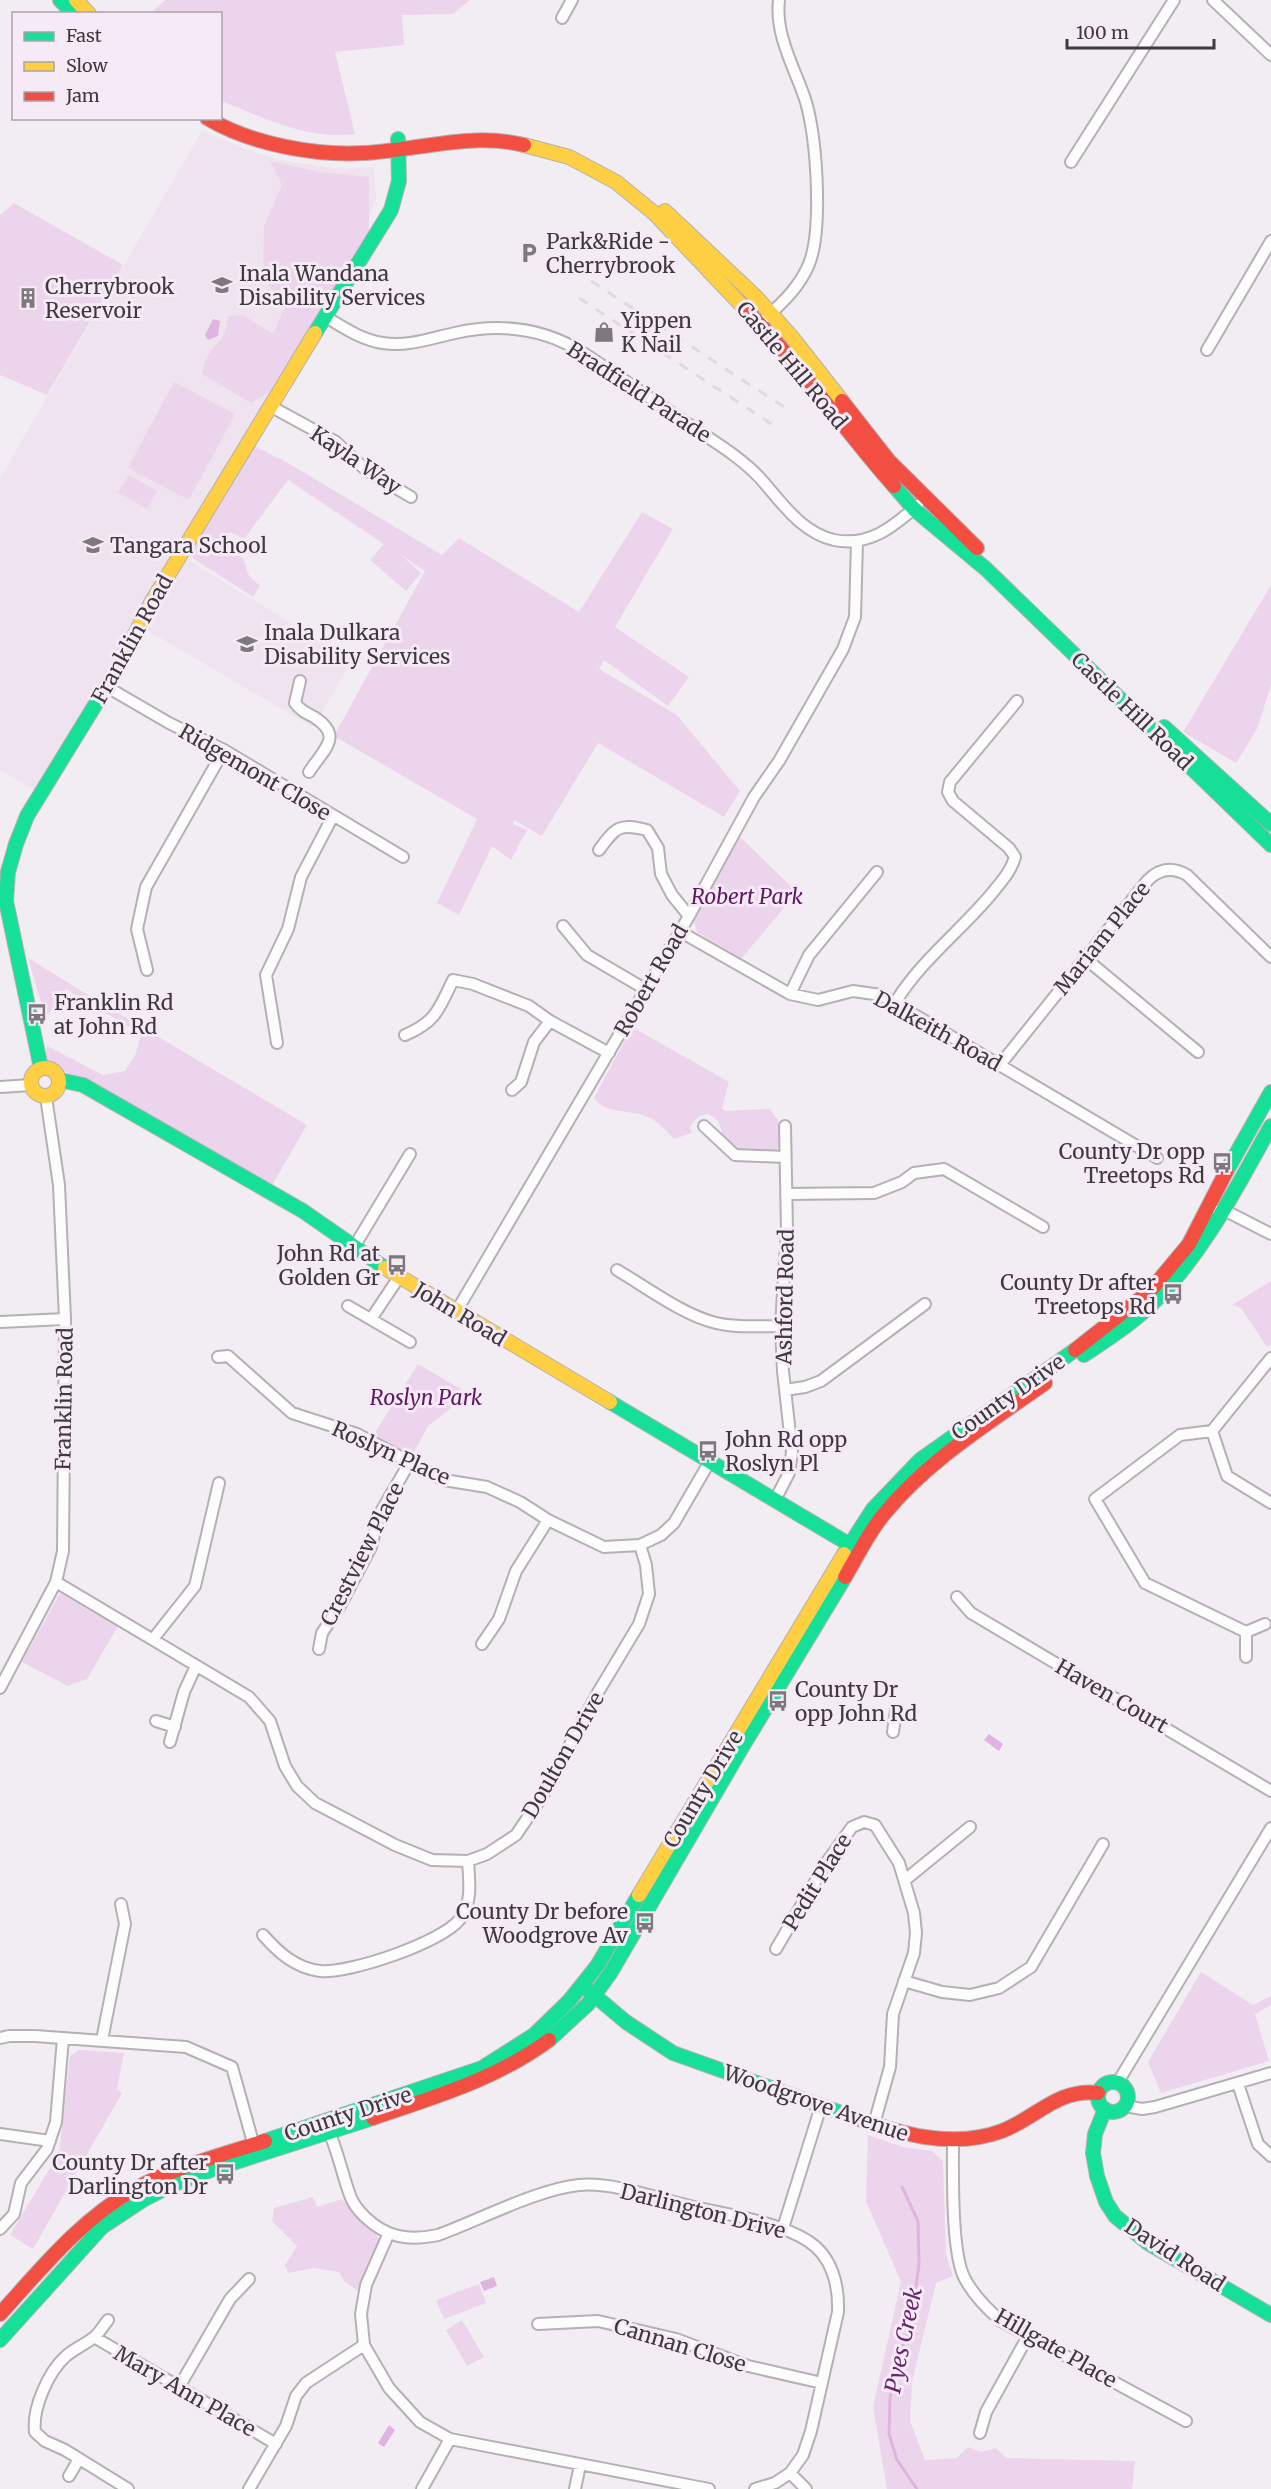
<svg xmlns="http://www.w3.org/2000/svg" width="1271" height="2489" viewBox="0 0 1271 2489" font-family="Merriweather,serif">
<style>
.built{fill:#efe3ef}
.green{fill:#ecd5ec}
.water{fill:#e0b4e0}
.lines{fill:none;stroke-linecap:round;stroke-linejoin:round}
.stream{stroke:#e0b4e0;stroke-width:3}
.street-casing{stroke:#b4b0b4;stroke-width:14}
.fast-casing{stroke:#b4b0b4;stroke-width:16}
.slow-casing{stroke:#b4b0b4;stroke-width:16}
.jam-casing{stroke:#b4b0b4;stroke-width:16}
.street{stroke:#fdfcfd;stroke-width:10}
.fast{stroke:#16e098;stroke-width:14}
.slow{stroke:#ffcf43;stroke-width:14}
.jam{stroke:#f24e42;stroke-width:14}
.rail{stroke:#dddbdd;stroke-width:3;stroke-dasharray:10 10;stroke-linecap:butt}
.labels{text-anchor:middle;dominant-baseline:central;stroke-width:6;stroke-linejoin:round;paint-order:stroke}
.poi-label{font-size:21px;fill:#3d393d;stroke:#f5eaf5;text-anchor:start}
.street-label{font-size:21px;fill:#3d393d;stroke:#f5eaf5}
.park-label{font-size:21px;font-style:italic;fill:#5e1762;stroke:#f5eaf5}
.water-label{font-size:22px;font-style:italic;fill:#6b246e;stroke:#f5eaf5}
</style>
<rect width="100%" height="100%" fill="#f2edf2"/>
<path class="built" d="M202 131 245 149 285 161 340 169 374 167 376 201 320 314 41 794 0 770V478Z
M182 556 352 661 313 727 141 627Z"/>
<path class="green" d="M165 0H470L453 14 402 15 404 45 335 52 355 134C308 140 264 118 221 101L220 14 151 13Z
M270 161 320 172 369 177V231L343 277 268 393 251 403 202 374C204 368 205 360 208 355 221 337 225 342 228 316L243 315 273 334 285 307 266 281 263 271 264 226 282 185Z
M14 203 123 265 47 395 0 375V215Z
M174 382 235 414 189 500 128 468Z
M254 446 288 463 442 555 459 538 579 612 642 512 673 529 615 627 689 677 668 706 604 660 599 669 677 715 740 791 724 817 598 743 542 836 514 820 513 824 527 830 511 860 492 846 459 915 437 903 477 819 334 736 425 571 401 555 421 573 406 591 370 560 384 544 288 480 244 539 230 532 221 546 243 558 249 576 260 586 253 597 188 555Z
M129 475 157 491 147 509 118 492Z
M1271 585V685L1257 729 1236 763 1183 732Z
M740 837 797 892 741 959 697 932 693 917Z
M28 958 106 1006 307 1125 271 1187 45 1060 47 1046 103 1075 125 1071 136 1053 141 1034 66 989 48 1015 41 1002Z
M632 1027 729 1082 722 1108 725 1111 770 1109 779 1122 780 1146 774 1152 738 1151 724 1138 718 1121 709 1114C698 1115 695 1119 690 1128L692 1133 674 1139C666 1131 659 1122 648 1117 631 1109 605 1115 594 1098Z
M1271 1281V1345L1267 1347 1241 1308 1232 1305Z
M418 1364 469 1394 428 1426 412 1456 373 1436Z
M60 1593 118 1626 87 1679 68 1686 22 1662Z
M1201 1972 1253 2005 1271 1996V2005L1255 2014 1269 2061 1161 2093 1148 2062Z
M79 2050 124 2053 117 2089 122 2093 33 2249 10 2235 59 2153 70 2056Z
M868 2135 903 2147 932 2151 943 2161 946 2255 953 2276 936 2283 912 2382 910 2421 925 2460 957 2458 968 2447 981 2452 996 2448 1006 2458 1135 2461 1132 2489H887L873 2407 901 2282 866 2201Z
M313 2197 317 2207 342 2199 380 2239 358 2291 344 2281 339 2272 313 2268 288 2273 285 2265 297 2246 272 2221 274 2208Z
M479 2284 486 2303 444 2319 436 2300Z
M462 2320 484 2357 467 2366 446 2330Z"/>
<path class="water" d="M213 319 220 321 218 336 208 340 205 335Z
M989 1734 1003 1744 999 1751 984 1740Z
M494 2277 497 2286 484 2291 480 2282Z
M389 2425 395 2430 384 2447 378 2443Z"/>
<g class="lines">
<path class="stream" d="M902 2187 918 2221 919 2264 911 2324 897 2362 890 2398 889 2434 897 2460 917 2489"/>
<g class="street-casing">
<path id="street" d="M1213 0 1271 55
M562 18 572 0
M1071 162 1174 0
M326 317C344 328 362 340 383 343 408 347 431 338 455 333 500 323 545 328 585 354 622 378 657 403 694 428 716 443 740 457 759 477 781 501 800 532 834 540 869 547 893 527 918 505
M767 317C784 301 800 286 809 264 823 229 817 131 804 96 793 65 775 34 779 0
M1207 350 1271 241
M270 406 336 442 366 470 411 497
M300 681 295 703C300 710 306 713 314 717 344 736 324 749 309 772
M107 687 169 723 224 750 403 857
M599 850C616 827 619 823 647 830L658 848 661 874 672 895 689 916
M563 926 587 955 645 989
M679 931 790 994 818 1000 853 991 881 995 1157 1158
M1086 959 1198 1052
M147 970 137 929 146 887 224 750
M790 994 809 955 877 872
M895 1003C920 961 962 930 993 892 1002 881 1011 871 1015 857L1009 848 953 801 948 792 950 782 1017 701
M405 1035C436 1022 439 1009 453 980L473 984 529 1006 550 1021 609 1053
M277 1043 266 975 288 929 301 877 333 816
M999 1066 1148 880C1160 868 1173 867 1187 875L1271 957
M0 1087 31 1085
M512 1090 521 1082 534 1042 550 1021
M704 1126 735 1155 785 1157
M786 1194 874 1193 902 1182 914 1173 944 1169 1043 1227
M1217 1211 1224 1210 1271 1234
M354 1247 410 1154
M617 1270C646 1287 683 1315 716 1323 736 1328 760 1326 781 1326
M348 1306 410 1342
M456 1312 689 916 754 797 779 761 843 649 855 617 857 541
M371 1319 399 1277
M0 1322 65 1319
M218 1357 228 1356 292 1413 357 1434 444 1480 487 1487 520 1502 548 1520 604 1547 640 1545 661 1535 674 1523 710 1461
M785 1390 805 1387 821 1381 925 1304
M1212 1431 1271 1358
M775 1500 789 1473 792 1452 783 1371 781 1326 787 1230 785 1126
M56 1582 249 1697 270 1721 285 1766 297 1786 315 1803 395 1845 432 1860 468 1861 487 1854 516 1835 543 1795 597 1694 639 1624 649 1594 646 1565 640 1545
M957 1597 971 1613 1271 1791
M1246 1632 1145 1583 1095 1499 1180 1435 1212 1431 1227 1476 1271 1503
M153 1639 195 1586 219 1483
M482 1644 499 1619 516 1571 548 1520
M319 1649 322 1633 340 1606 371 1547 379 1515 411 1460
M1246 1657V1632L1265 1624
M0 1688 56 1582 63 1551 65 1319 59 1185 46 1097
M156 1721 175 1727
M893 1732 896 1710
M170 1742 184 1692 196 1666
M905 1880 970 1827
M263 1935C278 1952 295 1968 320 1971 349 1974 443 1942 460 1919 473 1902 469 1880 468 1861
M776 1949 826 1863 852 1827 864 1822 875 1825 899 1863 914 1913 916 1933 914 1953 893 2014 890 2067 874 2124
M904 1981 942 1992 970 1995 999 1988 1031 1967 1103 1844
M0 2038 9 2036H35L186 2047 232 2067 254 2146
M102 2040 125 1924 121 1904
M1118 2082 1271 1828
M1238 2084 1258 2144 1271 2156
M1125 2106 1142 2109 1155 2107 1271 2073
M327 2127C338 2150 342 2175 351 2198 354 2205 360 2212 365 2217 387 2238 409 2241 438 2235 479 2220 538 2189 579 2185 612 2182 654 2197 686 2205 722 2214 778 2221 808 2241 832 2256 839 2285 838 2312L811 2431 803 2455 790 2473 775 2483 755 2489
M0 2134 50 2141
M953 2140C953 2172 951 2254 965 2279 974 2296 986 2308 1001 2321L1186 2421
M783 2228 821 2106
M0 2229 14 2214 21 2183 47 2149 56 2122 63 2038
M388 2235 366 2285 361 2314 364 2345 389 2388 420 2422 450 2439 709 2489
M108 2320C103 2326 99 2334 93 2338 84 2345 74 2349 66 2356 48 2372 32 2409 35 2432L45 2441 65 2450 128 2489
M538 2324 598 2321 676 2339 748 2366 822 2383
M94 2337 276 2444
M179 2387 230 2299 249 2279
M980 2433 986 2412 1028 2336
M790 2473 806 2489
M69 2476 79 2459
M249 2489 286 2426 296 2396 306 2383 364 2345
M422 2489 450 2439
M575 2489 580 2465"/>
</g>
<g class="fast-casing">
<path id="fast" d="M60 0 74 14
M315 333 391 210 399 181 398 139
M894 486 914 509 986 569 1271 845
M1164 727 1271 824
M41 1068 6 901 8 872 16 844 27 816 116 671
M60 1080 83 1085 303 1211 385 1268
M1226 1172 1271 1092
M1084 1355C1109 1338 1136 1321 1157 1299 1206 1249 1237 1186 1271 1126
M610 1402 857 1549
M844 1554 873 1509 920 1460 1075 1350
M588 1990 626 2022 673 2053 850 2116
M549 2040 588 2004 611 1972 741 1749 845 1577
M1098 2097a15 15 0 1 1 30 0a15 15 0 1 1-30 0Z
M1105 2109 1095 2134 1093 2153 1097 2176 1106 2202 1115 2216 1148 2243 1271 2315
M265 2141 482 2068 534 2035 569 2001 597 1966 639 1895
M0 2340 102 2227 143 2200 172 2185 211 2170 373 2118"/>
</g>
<g class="slow-casing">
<path id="slow" d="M76 0 89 14
M524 145 569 157 616 182 654 213 747 311
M665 211 756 297 791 336 842 401
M116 671 151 603 315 333
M31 1082a14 14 0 1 1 28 0a14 14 0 1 1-28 0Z
M385 1268 610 1402
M639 1895 844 1554"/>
</g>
<g class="jam-casing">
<path id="jam" d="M207 118C251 144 314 156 365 153 418 150 471 132 524 145
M747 311C801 365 843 429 894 486
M842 401 889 461 977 548
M1075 1350 1150 1291 1189 1244 1226 1172
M845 1577C857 1557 868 1533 884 1514 928 1460 989 1423 1045 1383
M850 2116C898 2133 951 2150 1002 2131 1036 2118 1058 2088 1098 2093
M373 2118C434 2097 497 2079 549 2040
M0 2314C41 2269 81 2219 135 2189 175 2167 222 2155 265 2141"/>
</g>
<use href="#street" class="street"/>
<use href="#fast" class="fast"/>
<use href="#slow" class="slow"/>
<use href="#jam" class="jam"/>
<path class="rail" d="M591 281 787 409
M579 298 776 427"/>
</g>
<defs>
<g id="parking-bare" transform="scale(1.62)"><path d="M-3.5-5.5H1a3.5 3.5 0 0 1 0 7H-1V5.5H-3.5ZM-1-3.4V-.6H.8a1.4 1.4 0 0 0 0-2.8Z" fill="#7c787c" stroke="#f5eaf5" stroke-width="2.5" paint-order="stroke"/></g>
<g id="school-bare" transform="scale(1.62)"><path d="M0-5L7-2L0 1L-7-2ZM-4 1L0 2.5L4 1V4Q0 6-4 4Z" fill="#7c787c" stroke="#f5eaf5" stroke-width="2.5" paint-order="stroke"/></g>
<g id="building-bare" transform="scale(1.62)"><path d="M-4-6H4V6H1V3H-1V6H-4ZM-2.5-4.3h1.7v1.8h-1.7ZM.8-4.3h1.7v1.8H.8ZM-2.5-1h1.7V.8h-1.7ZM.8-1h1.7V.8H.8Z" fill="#7c787c" stroke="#f5eaf5" stroke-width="2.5" paint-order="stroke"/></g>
<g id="shop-bare" transform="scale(1.62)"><path d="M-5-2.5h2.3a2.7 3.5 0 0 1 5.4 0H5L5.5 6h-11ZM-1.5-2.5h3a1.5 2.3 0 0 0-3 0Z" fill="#7c787c" stroke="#f5eaf5" stroke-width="2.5" paint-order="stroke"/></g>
<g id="university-bare" transform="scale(1.62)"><path d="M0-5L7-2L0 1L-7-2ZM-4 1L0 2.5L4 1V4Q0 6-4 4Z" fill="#7c787c" stroke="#f5eaf5" stroke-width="2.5" paint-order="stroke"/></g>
<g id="bus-bare" transform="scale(1.62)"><path d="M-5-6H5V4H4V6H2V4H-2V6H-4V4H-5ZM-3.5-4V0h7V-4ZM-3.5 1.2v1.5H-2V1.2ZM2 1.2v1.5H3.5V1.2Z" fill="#7c787c" stroke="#f5eaf5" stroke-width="2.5" paint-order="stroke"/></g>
</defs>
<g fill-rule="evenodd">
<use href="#parking-bare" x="529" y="253"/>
<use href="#school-bare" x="222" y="285"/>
<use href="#building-bare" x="28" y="298"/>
<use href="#shop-bare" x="604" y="332"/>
<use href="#school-bare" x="93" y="545"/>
<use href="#university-bare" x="247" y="644"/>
<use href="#bus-bare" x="37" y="1014"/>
<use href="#bus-bare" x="1222" y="1163"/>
<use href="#bus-bare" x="397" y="1265"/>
<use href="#bus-bare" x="1173" y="1294"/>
<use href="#bus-bare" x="708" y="1451"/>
<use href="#bus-bare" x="778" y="1701"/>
<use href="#bus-bare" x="645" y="1923"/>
<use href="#bus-bare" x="225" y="2174"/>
</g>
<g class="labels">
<g class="poi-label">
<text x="546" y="241">Park&amp;Ride -<tspan x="546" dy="24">Cherrybrook</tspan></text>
<text x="239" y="273">Inala Wandana<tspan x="239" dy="24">Disability Services</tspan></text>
<text x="45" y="286">Cherrybrook<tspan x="45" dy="24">Reservoir</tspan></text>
<text x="621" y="320">Yippen<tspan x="621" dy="24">K Nail</tspan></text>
<text x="110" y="545">Tangara School</text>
<text x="264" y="632">Inala Dulkara<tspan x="264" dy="24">Disability Services</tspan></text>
<text x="54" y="1002">Franklin Rd<tspan x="54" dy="24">at John Rd</tspan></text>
<text x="1205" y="1151" text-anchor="end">County Dr opp<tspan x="1205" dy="24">Treetops Rd</tspan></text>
<text x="380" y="1253" text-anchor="end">John Rd at<tspan x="380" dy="24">Golden Gr</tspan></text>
<text x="1156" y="1282" text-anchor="end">County Dr after<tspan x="1156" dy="24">Treetops Rd</tspan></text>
<text x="725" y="1439">John Rd opp<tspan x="725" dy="24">Roslyn Pl</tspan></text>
<text x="795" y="1689">County Dr<tspan x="795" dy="24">opp John Rd</tspan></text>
<text x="628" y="1911" text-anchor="end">County Dr before<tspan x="628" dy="24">Woodgrove Av</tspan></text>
<text x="208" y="2162" text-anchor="end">County Dr after<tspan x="208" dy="24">Darlington Dr</tspan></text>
</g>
<g class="street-label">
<text transform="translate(792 365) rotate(50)">Castle Hill Road</text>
<text transform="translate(639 392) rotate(33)">Bradfield Parade</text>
<text transform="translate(356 460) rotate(34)">Kayla Way</text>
<text transform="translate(132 639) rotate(-61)">Franklin Road</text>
<text transform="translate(1132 711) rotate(44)">Castle Hill Road</text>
<text transform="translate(255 772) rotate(30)">Ridgemont Close</text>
<text transform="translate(1102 938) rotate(-51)">Mariam Place</text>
<text transform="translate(651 980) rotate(-60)">Robert Road</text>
<text transform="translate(938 1031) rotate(29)">Dalkeith Road</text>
<text transform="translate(785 1297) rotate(-89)">Ashford Road</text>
<text transform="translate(460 1314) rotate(31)">John Road</text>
<text transform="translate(1008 1397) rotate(-35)">County Drive</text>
<text transform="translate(64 1399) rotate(-89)">Franklin Road</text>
<text transform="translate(391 1453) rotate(24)">Roslyn Place</text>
<text transform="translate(362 1554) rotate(-63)">Crestview Place</text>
<text transform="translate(1112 1696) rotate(30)">Haven Court</text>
<text transform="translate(563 1755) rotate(-60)">Doulton Drive</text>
<text transform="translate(703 1789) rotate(-59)">County Drive</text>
<text transform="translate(817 1882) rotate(-58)">Pedit Place</text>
<text transform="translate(816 2103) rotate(19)">Woodgrove Avenue</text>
<text transform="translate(348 2114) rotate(-18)">County Drive</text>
<text transform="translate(703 2211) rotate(14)">Darlington Drive</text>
<text transform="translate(1175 2255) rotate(33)">David Road</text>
<text transform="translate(680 2345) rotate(17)">Cannan Close</text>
<text transform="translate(1056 2348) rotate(30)">Hillgate Place</text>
<text transform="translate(185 2391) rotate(30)">Mary Ann Place</text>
</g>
<g class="park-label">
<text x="747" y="896">Robert Park</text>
<text x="426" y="1397">Roslyn Park</text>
</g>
<g class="water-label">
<text transform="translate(903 2340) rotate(-78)">Pyes Creek</text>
</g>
</g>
<rect x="12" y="12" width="210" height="108" fill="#f5eaf5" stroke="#aba3ab" stroke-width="1.5"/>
<rect x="24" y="32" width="30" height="9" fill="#16e098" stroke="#aba3ab" stroke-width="1.5"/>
<text x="66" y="42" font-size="18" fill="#3d393d">Fast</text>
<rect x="24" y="62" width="30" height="9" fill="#ffcf43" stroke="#aba3ab" stroke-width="1.5"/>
<text x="66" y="72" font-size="18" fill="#3d393d">Slow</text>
<rect x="24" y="92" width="30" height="9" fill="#f24e42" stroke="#aba3ab" stroke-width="1.5"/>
<text x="66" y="102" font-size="18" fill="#3d393d">Jam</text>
<path d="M1067 39v9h147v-9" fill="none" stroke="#3d393d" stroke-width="3"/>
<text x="1076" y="39" font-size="18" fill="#3d393d" stroke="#f5eaf5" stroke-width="4.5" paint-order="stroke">100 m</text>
</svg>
